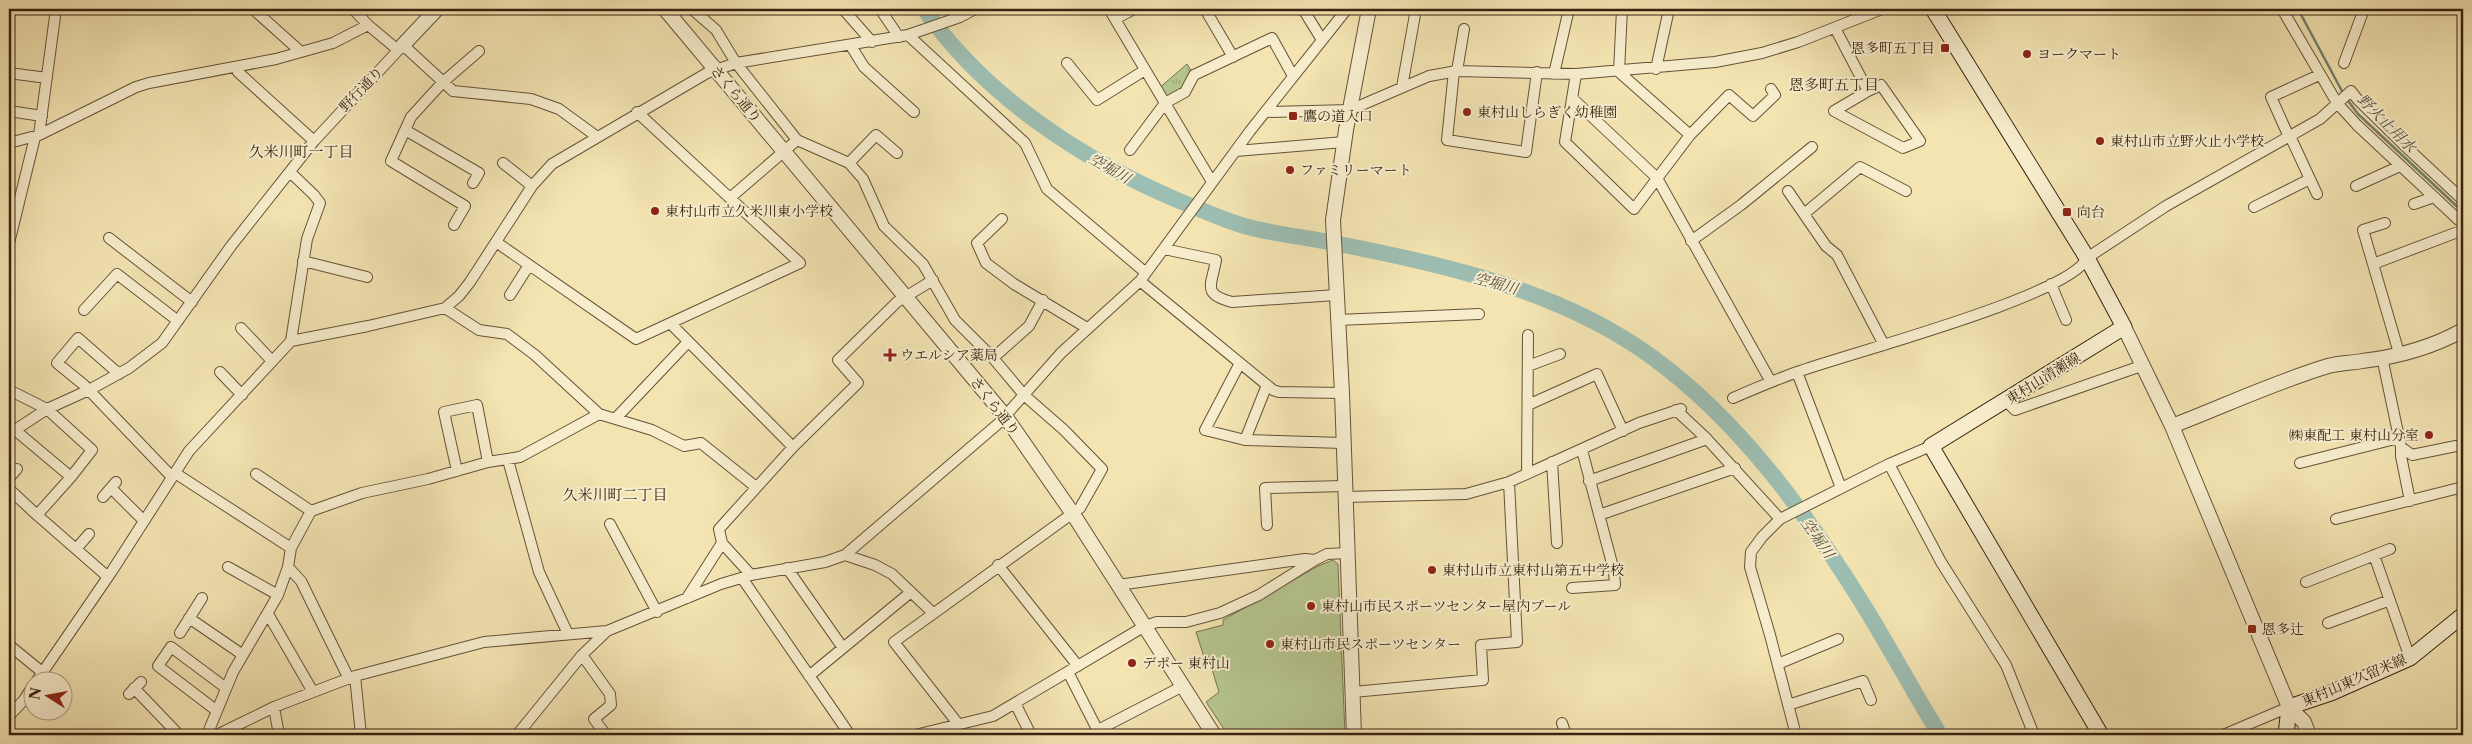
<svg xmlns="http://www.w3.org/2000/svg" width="2472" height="744" viewBox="0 0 2472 744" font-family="'Libre Caslon Text','Noto Serif JP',serif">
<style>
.green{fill:#b6c58f;stroke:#767450}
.park{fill:url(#park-tufts);stroke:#767450}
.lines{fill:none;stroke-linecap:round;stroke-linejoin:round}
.stream{stroke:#748071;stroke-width:2.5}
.river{stroke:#9dbeb2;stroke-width:16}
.minor-casing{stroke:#665238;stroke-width:12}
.tertiary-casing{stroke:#665238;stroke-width:16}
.secondary-casing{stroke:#372210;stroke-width:17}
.minor{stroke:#f7edcd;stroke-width:10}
.tertiary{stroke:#f7edcd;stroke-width:14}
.secondary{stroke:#f7edcd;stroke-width:15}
.poi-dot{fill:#8f2418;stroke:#f7edcd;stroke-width:2}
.labels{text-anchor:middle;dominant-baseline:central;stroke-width:4;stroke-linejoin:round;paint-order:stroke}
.poi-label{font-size:14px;fill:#372210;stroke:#f7edcd;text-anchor:start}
.street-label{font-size:14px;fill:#372210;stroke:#f7edcd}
.neighbourhood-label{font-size:15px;fill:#372210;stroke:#f7edcd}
.water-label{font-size:15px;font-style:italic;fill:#565141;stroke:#f7edcd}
</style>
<defs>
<pattern id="park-tufts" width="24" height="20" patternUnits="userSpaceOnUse" patternTransform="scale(1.25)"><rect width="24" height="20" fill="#b6c58f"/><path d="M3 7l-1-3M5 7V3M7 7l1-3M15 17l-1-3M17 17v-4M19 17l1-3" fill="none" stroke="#9da97a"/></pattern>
</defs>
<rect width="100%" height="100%" fill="#f3e4b2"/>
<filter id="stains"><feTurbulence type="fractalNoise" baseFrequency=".004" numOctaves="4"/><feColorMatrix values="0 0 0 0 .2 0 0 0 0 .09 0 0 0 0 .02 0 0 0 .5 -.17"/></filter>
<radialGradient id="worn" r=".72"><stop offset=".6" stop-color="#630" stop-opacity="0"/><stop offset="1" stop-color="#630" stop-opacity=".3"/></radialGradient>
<path class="green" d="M1333 560 1338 564 1345 735H1228L1206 702 1219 692 1208 656 1204 657 1196 632 1223 625V620L1318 566Z"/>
<path class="park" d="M1187 64 1194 75 1185 92 1165 103 1157 90Z"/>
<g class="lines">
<path class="stream" d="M2298 9 2343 93
M2346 98 2358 114 2463 212"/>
<path class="river" d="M924 9C985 96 1081 159 1177 200 1199 209 1221 219 1244 226 1273 234 1305 237 1334 243 1445 265 1560 290 1652 357 1740 421 1807 514 1864 606 1890 648 1914 693 1940 735"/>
<g class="minor-casing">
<path id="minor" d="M253 9 301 52
M353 9 368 25
M438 9H455
M692 9 716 30 736 63 797 140 849 163 863 179 884 226 923 264 955 320 993 358 1024 395 1064 430 1102 469 1080 508 894 642 959 725
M843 9 872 42
M880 9 899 37
M1109 9 1212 182
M1205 9 1233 57
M1303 9 1322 40
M1622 9 1619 72 1690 135
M2282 9 2337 103 2357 125 2463 224
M1115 19 1134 9
M1835 28 1868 91 1881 85 1920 141 1903 148 1834 111 1868 91
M908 35 1025 143 1047 189 1146 273
M851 46 864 67 914 112
M1067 63 1097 100 1145 70
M2344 63 2364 9
M236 67 238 72 314 141
M1656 69 1669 9
M1454 71 1447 140 1526 152 1537 72
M1457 71 1464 29
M9 73 47 78
M1554 74 1569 9
M1576 74 1565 142 1634 209 1690 135 1729 95 1753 116 1775 95 1771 89
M1402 87 1416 9
M1572 98 1657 178 1771 382
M9 111 42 116
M1265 112 1350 110 1429 76 1457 71 1576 74 1715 62 1762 53 1798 42 1882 9
M407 131 479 173 473 183
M39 135 56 9
M2290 136 2317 194
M2289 137 2271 97 2319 75
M9 143 39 135 136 87 149 83 276 59 333 43 368 25 398 50
M1130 150 1165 103 1185 92 1194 75 1272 38 1293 76
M1236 151 1344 142
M503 163 532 186
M849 163 876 135 897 153
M2356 186 2400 166
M1788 191 1826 246 1837 255 1884 345
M730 198 797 140
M2414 204 2434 197
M2254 207 2310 179
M1804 214 1860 167 1906 191
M1002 219 977 243 986 263 1014 284 1087 328
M454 225 465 206 391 161 411 117 442 83 479 51
M109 238 192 302
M1691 241 1741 205 1812 147
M496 242 636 339 800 263 637 112
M9 243 35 137
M1164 249 1216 260C1212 285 1201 294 1232 302L1336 295
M303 261 367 277
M2373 264 2363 230 2385 223
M1140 281 1273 390 1279 392 1342 393
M2051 284 2066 320
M510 295 529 265
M445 308 479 330 507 334 535 355 599 414 652 430 684 446 701 443 756 487
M84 310 117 274 178 321
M1338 320 1479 314
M671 324 793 447
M241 328 272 361
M291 341 368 326 445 308 459 296 470 282 532 186 552 164 707 73 736 63 908 35 960 17 975 9
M2399 353 2373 264 2463 230
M2382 357 2401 447 2412 455 2456 446
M993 358 1029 326 1043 300
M1240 363 1205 430 1245 440 1343 443
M1528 366 1560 354
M220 372 242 395
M1797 372 1841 488
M119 374 78 338 57 363 84 385 172 477
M9 390 47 409 92 450 71 477 9 425
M1733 398C1754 389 1775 380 1797 372 1846 354 2070 296 2087 258L2166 206 2320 119 2351 91 2358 100 2404 145 2463 200
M2006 401 2015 410 2144 365
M1528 405 1597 374 1623 431
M1676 410 1707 439 1780 519
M616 418 688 342
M9 434 47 409 89 390 129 368 162 343 231 246 314 141 403 45 453 91 531 99 559 109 596 136
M1245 440 1267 385
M2401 447V456L2410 501
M508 460 539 572 568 634
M1552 462 1557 543
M2300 463 2399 438
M1889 464 1941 562 2006 665 2034 735
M457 471 444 412 477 405 488 462
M175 473 291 548
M1527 473 1528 335
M256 474 311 511
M71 477 37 515 108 577
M9 478 17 469
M1589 481 1707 439
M111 488 144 521
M9 489 37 515
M103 497 116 482
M1345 497 1466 494 1509 482 1639 423 1681 409
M1599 515 1735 468
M2336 519 2463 487
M610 524 657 612
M1267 525 1265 488 1345 486
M76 549 89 534
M845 555 875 565 892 574 933 613
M2374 555 2410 658
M998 565 1078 666
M228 567 278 595
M288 567 301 581 349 679
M787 568 843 648
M751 575 722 543 719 529 793 447 858 383 838 360 897 302 933 280
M742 578 850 735
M2306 582 2390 549
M1118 585 1305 559 1315 560
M1572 588 1615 585 1614 571 1582 450
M687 598 722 543
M268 614 313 692
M189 618 243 655
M2328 623 2390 600
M180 633 202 598
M9 645 42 672
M582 655 610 694 611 705 594 719 606 735
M1778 664 1838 639
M1068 672 1100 735
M355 676 361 735
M809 676 911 592
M36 682 112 571 189 451 291 341 307 239 320 203 314 195 290 172
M134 688 179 735
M1353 692 1483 680 1481 645 1517 642 1509 482
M129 694 141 682
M1015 703 1031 735
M1788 705 1863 681 1871 700
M274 707 279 735
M217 711 158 666 171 647 226 688
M9 716 24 700 32 687
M1562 723 1566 735
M1098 730 1183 686
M207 735 233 672 278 595 288 567 291 548 311 511 362 493 428 479 488 462 520 457 599 414
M217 735 274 707 355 676 484 642 607 631 721 584 751 575 825 562 845 555 999 423 1061 353 1140 281 1250 131 1347 9
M517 735 582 655 607 631
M915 735 993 716 1145 626 1157 622H1186L1220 613 1259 595 1315 560 1327 554 1347 553
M1796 735 1770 635 1750 567 1751 552 1762 537 1780 519 1889 464 1931 446
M2223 735 2289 707"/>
</g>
<g class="tertiary-casing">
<path id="tertiary" d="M665 9 1005 416 1073 514 1214 735
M403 45 437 9
M2124 327 2172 426 2289 707 2304 722 2309 735
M2172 426C2224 406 2275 382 2328 366 2340 363 2351 363 2362 361 2396 357 2433 347 2463 330
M1354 735 1342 393 1333 220 1346 130 1369 9"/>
</g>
<g class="secondary-casing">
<path id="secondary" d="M1933 9 2087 258 2124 327 1931 446 2101 735
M2286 735 2289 707 2331 693 2410 658 2463 615"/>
</g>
<use href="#minor" class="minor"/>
<use href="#tertiary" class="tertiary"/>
<use href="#secondary" class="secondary"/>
</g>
<g class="poi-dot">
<rect x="1940" y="43" width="10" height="10" rx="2.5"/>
<circle cx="2027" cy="54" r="5"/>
<circle cx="1467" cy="112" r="5"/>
<rect x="1288" y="111" width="10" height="10" rx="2.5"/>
<circle cx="2100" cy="141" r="5"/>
<circle cx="1290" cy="170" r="5"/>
<circle cx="655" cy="211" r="5"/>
<rect x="2062" y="207" width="10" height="10" rx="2.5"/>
<path d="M887.5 347.5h5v5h5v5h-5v5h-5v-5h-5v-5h5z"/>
<circle cx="2429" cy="435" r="5"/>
<circle cx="1432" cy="570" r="5"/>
<circle cx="1311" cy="606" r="5"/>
<rect x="2247" y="624" width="10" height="10" rx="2.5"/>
<circle cx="1270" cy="644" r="5"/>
<circle cx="1132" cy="663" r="5"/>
</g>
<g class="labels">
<g class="poi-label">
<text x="1935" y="48" text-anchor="end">恩多町五丁目</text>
<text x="2037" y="54">ヨークマート</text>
<text x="1477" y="112">東村山しらぎく幼稚園</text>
<text x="1303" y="116">鷹の道入口</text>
<text x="2110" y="141">東村山市立野火止小学校</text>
<text x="1300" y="170">ファミリーマート</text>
<text x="665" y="211">東村山市立久米川東小学校</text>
<text x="2077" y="212">向台</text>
<text x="900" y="355">ウエルシア薬局</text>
<text x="2419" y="435" text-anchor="end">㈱東配工 東村山分室</text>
<text x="1442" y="570">東村山市立東村山第五中学校</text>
<text x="1321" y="606">東村山市民スポーツセンター屋内プール</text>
<text x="2262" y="629">恩多辻</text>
<text x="1280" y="644">東村山市民スポーツセンター</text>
<text x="1142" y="663">デポー 東村山</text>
</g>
<g class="street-label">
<text transform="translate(361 89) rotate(-46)">野行通り</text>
<text transform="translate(736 94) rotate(50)">さくら通り</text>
<text transform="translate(2043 378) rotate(-32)">東村山清瀬線</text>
<text transform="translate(995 406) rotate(52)">さくら通り</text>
<text transform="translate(2354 680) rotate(-23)">東村山東久留米線</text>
</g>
<g class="neighbourhood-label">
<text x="1834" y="84">恩多町五丁目</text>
<text x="301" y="151">久米川町一丁目</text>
<text x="615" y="494">久米川町二丁目</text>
</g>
<g class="water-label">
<text transform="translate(2387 123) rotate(45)">野火止用水</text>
<text transform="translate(1110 168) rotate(30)">空堀川</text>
<text transform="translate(1496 283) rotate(15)">空堀川</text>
<text transform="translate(1818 538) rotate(55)">空堀川</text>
</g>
</g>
<rect width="2472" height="744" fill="none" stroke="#f3e4b2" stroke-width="30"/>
<rect x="10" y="10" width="2452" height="724" fill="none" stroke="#372210" stroke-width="2.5"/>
<rect x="15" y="15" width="2442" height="714" fill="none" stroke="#372210"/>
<g transform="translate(48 696) rotate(281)"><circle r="24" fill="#f7edcd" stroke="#aa9c81"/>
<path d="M0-4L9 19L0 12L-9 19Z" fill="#8f2418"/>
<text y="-8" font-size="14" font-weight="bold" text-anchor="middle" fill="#372210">N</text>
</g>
<rect width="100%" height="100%" filter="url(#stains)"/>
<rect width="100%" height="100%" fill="url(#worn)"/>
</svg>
